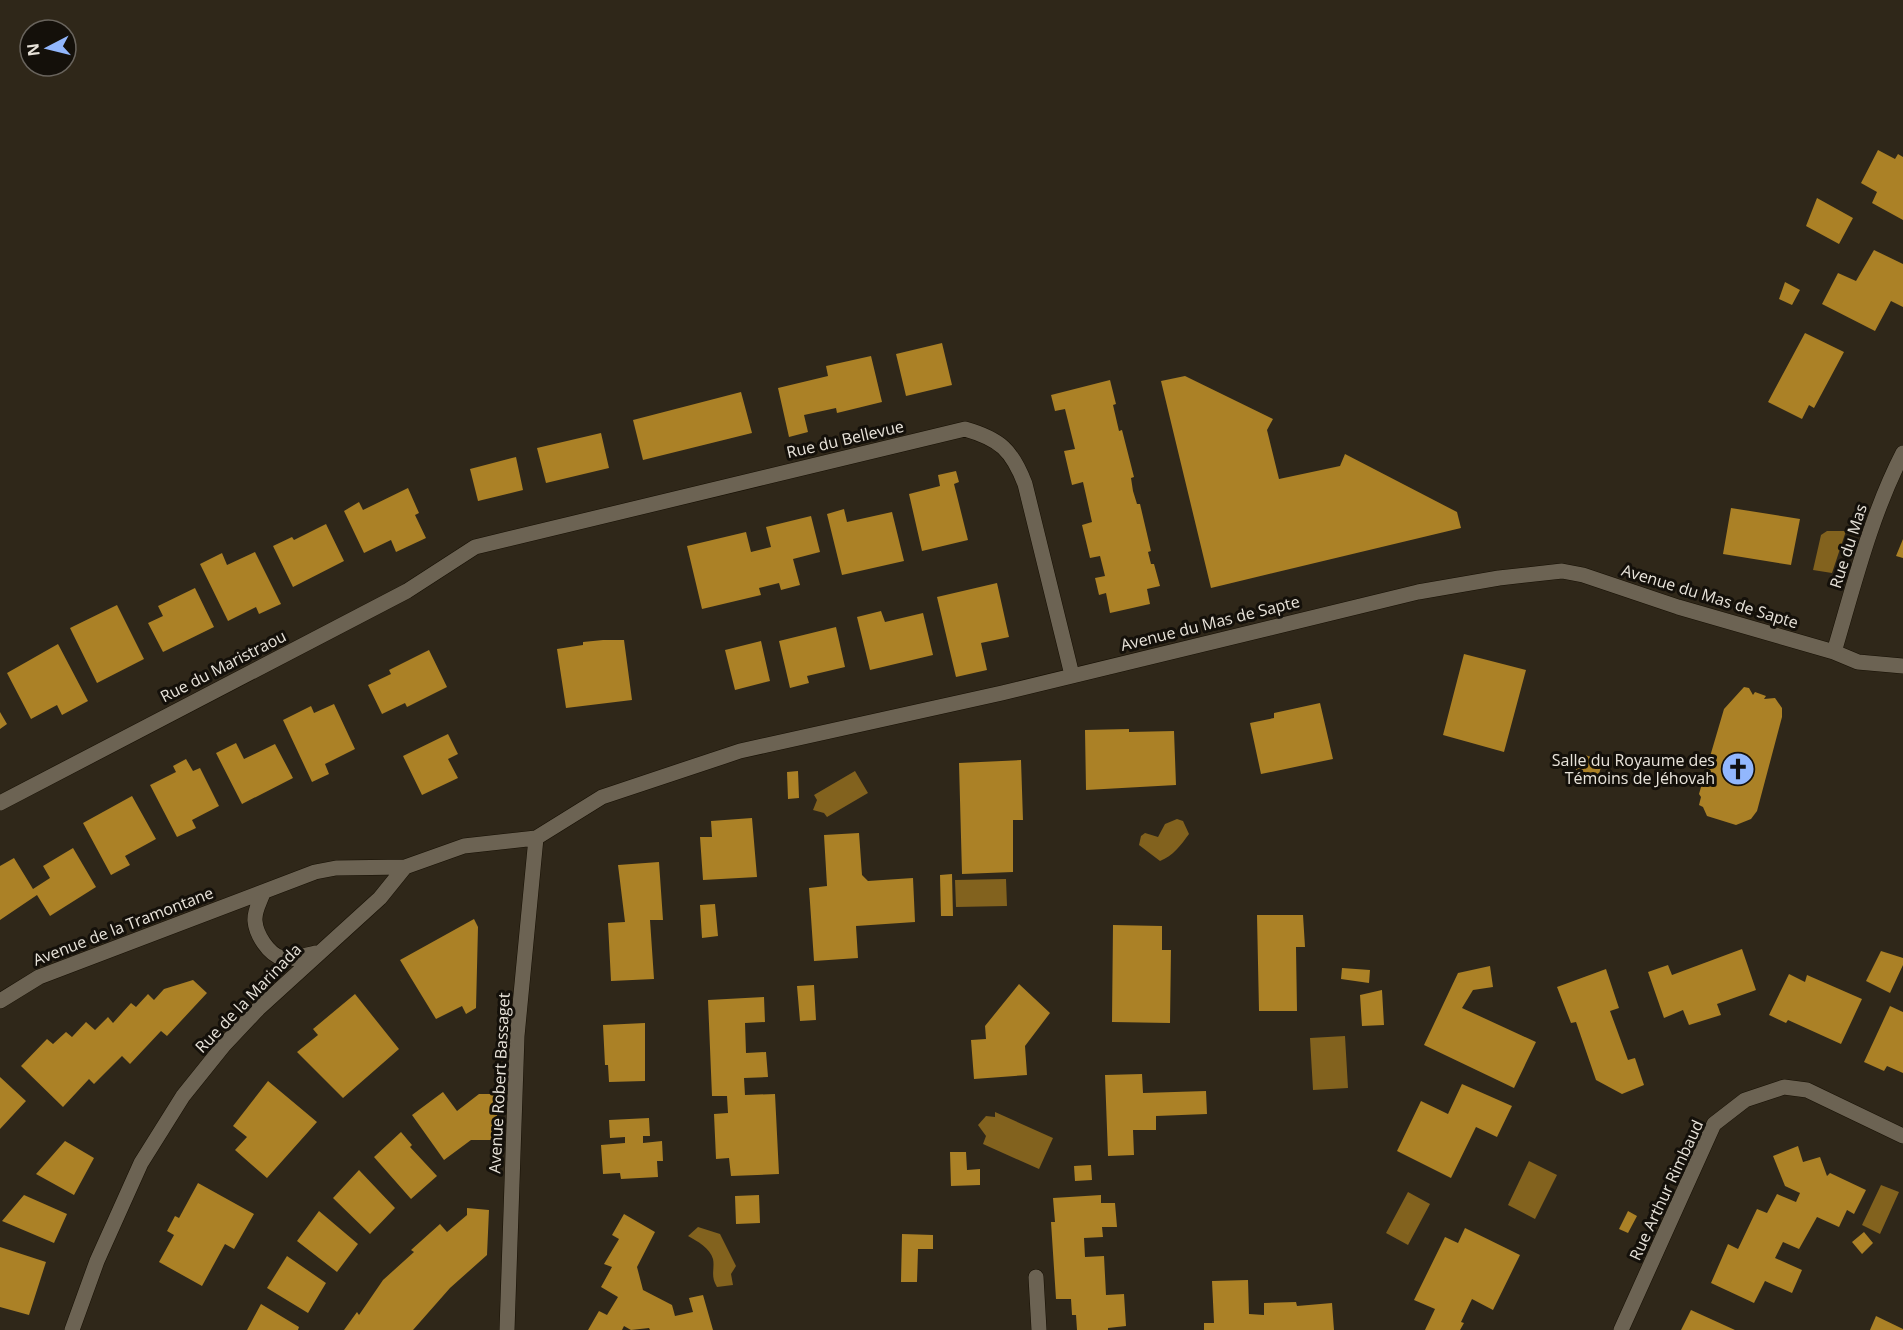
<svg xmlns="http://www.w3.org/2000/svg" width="1903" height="1330" viewBox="0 0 1903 1330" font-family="'Open Sans',sans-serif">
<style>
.water{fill:#82621e}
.building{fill:#ab8126}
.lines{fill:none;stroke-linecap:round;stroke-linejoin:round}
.minor-casing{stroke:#171004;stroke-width:16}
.minor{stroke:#6c6353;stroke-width:15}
.labels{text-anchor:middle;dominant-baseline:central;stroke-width:6;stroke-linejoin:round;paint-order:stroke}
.street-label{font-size:16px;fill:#e8e3da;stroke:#14100a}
.poi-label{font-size:16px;fill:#e8e3da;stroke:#14100a;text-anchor:end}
</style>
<rect width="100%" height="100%" fill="#2f2719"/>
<path class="water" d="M1827 531H1846L1832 573 1813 570 1821 535Z
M855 771 868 793 827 817 824 813 813 810 817 800 814 795Z
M1177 819 1183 821 1189 834C1181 845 1173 856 1160 861L1139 845 1141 836 1145 833 1158 837 1165 824Z
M1006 879 1007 906 956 907 955 880Z
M1345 1036 1348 1088 1313 1090 1310 1038Z
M995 1112 1053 1138 1039 1169 983 1144 986 1136 978 1125 986 1116 995 1117Z
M1529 1161 1557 1175 1535 1219 1508 1205Z
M1881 1185 1899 1192 1880 1234 1862 1225Z
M1408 1192 1430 1204 1408 1245 1386 1233Z
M698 1227 720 1234 736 1266 731 1274 733 1285 717 1287C710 1276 715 1269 713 1259 710 1248 697 1241 688 1236Z"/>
<path class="building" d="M1878 150 1895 159 1898 154 1903 157V220L1872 203 1877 192 1861 183Z
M1817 198 1853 218 1839 244 1806 226Z
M1874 250 1903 264V307L1891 301 1875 331 1822 304 1838 273 1856 281Z
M1785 282 1800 290 1792 305 1779 299Z
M1805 333 1844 352 1814 408 1809 405 1802 419 1768 402Z
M942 343 952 385 906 396 896 354Z
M871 356 882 402 837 413 836 408 804 415 808 432 789 437 778 388 828 376 826 366Z
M1185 376 1273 419 1267 430 1279 479 1340 466 1345 454 1457 512 1461 528 1211 588 1161 381Z
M1110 380 1116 404 1113 405 1119 431 1122 430 1134 477 1131 478 1133 491 1137 504H1140L1151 551 1148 552 1151 564H1154L1160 586 1147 589 1150 604 1110 613 1106 593 1099 595 1095 578 1105 576 1100 556 1090 558 1082 525 1092 522 1083 482 1072 485 1064 451 1075 449 1065 409 1055 411 1051 395Z
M741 392 752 433 643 460 633 420Z
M601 433 609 468 546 483 537 448Z
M516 457 523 490 478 501 470 469Z
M956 471 959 482 954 484 968 540 922 551 909 494 940 486 938 475Z
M408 488 419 513 415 515 426 538 396 552 391 540 364 553 344 511 359 502 363 510Z
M1731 508 1800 519 1791 565 1723 554Z
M844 509 847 522 892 512 904 561 842 575 827 514Z
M811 516 820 552 793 559 800 585 781 590 779 583 759 588 761 595 702 609 687 546 746 532 751 552 771 547 766 527Z
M326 524 344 561 293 587 273 546 292 537 294 540Z
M1903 539V558L1896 556Z
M255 552 281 604 259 614 256 607 228 621 200 564 222 553 227 565Z
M997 583 1009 637 981 643 987 670 956 677 937 597Z
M195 588 214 627 163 652 148 623 163 616 158 606Z
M117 605 144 659 97 683 70 628Z
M881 611 885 622 923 613 933 655 870 670 857 617Z
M836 627 845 667 807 676 809 683 790 688 779 641Z
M603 640H624L632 700 566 708 557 649 583 645V642Z
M761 641 770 681 735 690 725 650Z
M58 644 88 701 62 715 57 705 31 719 7 673Z
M429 650 447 687 407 707 405 703 382 714 368 685 391 674 389 670Z
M1464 654 1526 670 1504 752 1443 735Z
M1744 687 1749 688 1753 695 1755 692 1766 696 1764 699 1775 698 1782 708V717L1757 811 1751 819 1736 825 1707 816 1703 807 1699 805 1701 797 1699 794 1724 709Z
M1320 703 1333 759 1261 774 1250 723 1274 718V713Z
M334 704 355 749 325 764 329 774 312 782 283 720 311 706 314 713Z
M0 712 7 724 0 729Z
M1129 729V732L1174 731 1176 785 1086 790 1085 730Z
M448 734 458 754 448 759 458 778 422 795 403 756Z
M236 743 244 759 275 744 293 778 242 804 216 753Z
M1582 754 1603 761 1598 777 1576 770Z
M186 759 193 771 200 768 219 806 192 820 196 828 177 837 150 785 176 772 173 766Z
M1021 760 1023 820H1013V872L962 874 959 763Z
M798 771 799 798 788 799 787 772Z
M132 796 156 839 125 856 130 865 111 875 83 823Z
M752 818 757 877 703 880 700 837H712L711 821Z
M859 833 862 875 868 881 913 878 915 922 856 926 858 958 814 961 809 888 827 886 824 835Z
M73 848 96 887 50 916 37 895 0 920V866L14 858 33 889 50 878 43 866Z
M659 862 663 920H650L654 979 611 981 608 923 625 922 618 865Z
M952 874 953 916H941L940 875Z
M715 904 718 936 702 938 700 905Z
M1257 915H1303L1305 947H1296L1297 1011H1259Z
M474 919 478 927 476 1008 466 1014 462 1006 436 1019 400 960Z
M1113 925 1162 926V950H1171L1170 1023 1112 1022Z
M1742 949 1756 990 1717 1004 1721 1015 1689 1025 1683 1010 1664 1018 1648 972 1668 965 1672 975Z
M1881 951 1903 958V965L1890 993 1866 981Z
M1490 966 1493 987 1473 990 1462 1008 1536 1042 1514 1088 1424 1045 1458 973Z
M1342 968 1370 970 1369 983 1341 979Z
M1606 969 1619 1008 1610 1011 1628 1060 1635 1058 1644 1085 1622 1094 1596 1080 1576 1022 1571 1023 1557 987Z
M1789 974 1805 982 1807 975 1862 999 1841 1044 1788 1020 1786 1023 1769 1015Z
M193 980 207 993 167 1036 161 1031 130 1064 122 1056 94 1084 89 1079 63 1107 21 1066 47 1039 53 1044 66 1032 72 1037 86 1022 95 1030 108 1017 113 1023 131 1003 136 1007 148 994 154 1000 164 989Z
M1019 984 1050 1013 1025 1046 1027 1075 974 1079 971 1040 986 1039 985 1026Z
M814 985 816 1020 800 1021 797 986Z
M1382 990 1384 1025 1362 1026 1360 995Z
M355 994 399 1049 343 1098 297 1052 318 1035 313 1029Z
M764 997 765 1022 745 1023 746 1053 766 1052 768 1077 744 1078 745 1095 775 1094 779 1174 731 1176 729 1158 716 1159 714 1114 728 1113 727 1096H712L708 1000Z
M1890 1006 1903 1012V1073L1887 1066 1884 1071 1864 1062Z
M645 1023V1081L609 1082 608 1065H605L603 1025Z
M1142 1074 1143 1093 1206 1091 1207 1114 1156 1116V1130H1133L1134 1155 1108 1156 1105 1075Z
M0 1077 26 1101 0 1129Z
M268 1081 317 1122 267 1178 235 1150 247 1137 233 1126Z
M1462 1084 1512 1106 1497 1137 1476 1127 1451 1178 1397 1151 1421 1101 1448 1114Z
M443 1092 457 1111 479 1094H498L496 1140H471L444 1160 412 1115Z
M649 1118 650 1136H643V1143L662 1141 663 1161H657L658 1177 621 1179 620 1173 603 1174 601 1145 625 1143V1137L610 1138 609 1120Z
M401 1132 412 1145 410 1147 437 1176 411 1199 374 1157Z
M65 1141 94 1158 74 1195 36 1174Z
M1798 1146 1803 1162 1820 1157 1827 1176 1830 1173 1866 1190 1854 1214 1847 1210 1839 1227 1817 1217 1799 1249 1783 1242 1775 1258 1802 1270 1792 1293 1765 1281 1754 1303 1711 1283 1728 1244 1738 1249 1757 1209 1767 1213 1777 1194 1796 1202 1800 1193 1785 1186 1773 1156Z
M950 1152H966L967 1170 980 1169V1185L951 1186Z
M1091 1165 1092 1180 1075 1181 1074 1166Z
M359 1170 395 1208 370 1234 333 1198Z
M198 1183 254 1214 234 1249 225 1244 202 1286 159 1262 174 1235 167 1231 175 1216 179 1218Z
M24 1195 67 1214 54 1243 2 1221Z
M759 1195 760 1223 736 1224 735 1196Z
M1101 1195V1203H1115L1117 1227H1102L1103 1237 1084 1238 1085 1257 1104 1256 1106 1295 1124 1294 1126 1326 1108 1328V1330H1077L1076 1315H1072L1071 1299H1056L1051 1222H1055L1053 1198Z
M467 1208 489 1210 487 1255 450 1288 413 1330H344L357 1312 359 1315 383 1280 414 1252 411 1250 440 1224 447 1232 467 1215Z
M319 1211 358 1244 337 1272 297 1241Z
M1628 1211 1637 1216 1628 1233 1619 1229Z
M624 1214 655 1232 637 1267 643 1290 672 1305 675 1316 693 1312 689 1298 703 1295 713 1330H650L649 1328 631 1330 624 1326 622 1330H588L599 1311 607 1315 618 1297 601 1287 612 1267 604 1264 619 1239 612 1235Z
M1465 1228 1520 1255 1493 1310 1472 1299 1461 1322 1464 1323 1460 1330H1425L1435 1309 1414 1300 1445 1237 1458 1243Z
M1864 1232 1873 1243 1862 1254 1852 1242Z
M902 1234 933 1235V1249H918L917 1282H901Z
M0 1247 46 1262 29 1315 0 1307Z
M287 1256 326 1283 308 1313 267 1288Z
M1248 1280 1249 1314 1264 1315V1303L1296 1302 1297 1306 1332 1303 1334 1330H1204V1323H1214L1212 1281Z
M261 1304 299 1327 298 1330H247Z
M1691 1310 1735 1330H1681Z
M1876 1316 1903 1329V1330H1870Z"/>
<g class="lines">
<g class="minor-casing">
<path id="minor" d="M1834 652C1854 585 1871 515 1903 453
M0 803 407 591 475 547 965 429C1000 439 1012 450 1025 484L1072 675
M263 893C260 902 254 911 255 921 256 934 268 954 282 958 292 961 305 955 315 953
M0 1001 39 977 315 872 336 868 405 867
M1036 1277 1039 1330
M72 1330 97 1261 141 1163 183 1096 224 1045 258 1009 380 898 405 867 464 846 536 838 602 797 740 751 1002 693 1418 592 1499 578 1562 571 1583 575 1678 607 1834 652 1858 662 1903 666
M507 1330 517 1036 536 838
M1621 1330 1714 1124 1745 1100 1784 1087 1807 1090 1903 1136"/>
</g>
<use href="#minor" class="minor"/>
</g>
<defs>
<g id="church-disc" transform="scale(1.725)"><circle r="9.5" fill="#92b7fd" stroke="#14100a"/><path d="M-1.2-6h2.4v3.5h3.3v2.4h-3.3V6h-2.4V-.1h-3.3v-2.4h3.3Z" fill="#111"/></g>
</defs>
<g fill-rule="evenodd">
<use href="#church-disc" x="1738" y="769"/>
</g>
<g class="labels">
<g class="street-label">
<text transform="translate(845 439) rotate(-13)">Rue du Bellevue</text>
<text transform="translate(1848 546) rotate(-72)">Rue du Mas</text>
<text transform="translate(1710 596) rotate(17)">Avenue du Mas de Sapte</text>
<text transform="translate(1210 623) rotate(-14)">Avenue du Mas de Sapte</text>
<text transform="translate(223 666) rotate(-27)">Rue du Maristraou</text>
<text transform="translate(123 926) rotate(-21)">Avenue de la Tramontane</text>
<text transform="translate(248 998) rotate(-46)">Rue de la Marinada</text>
<text transform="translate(499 1083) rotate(-87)">Avenue Robert Bassaget</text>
<text transform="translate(1666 1190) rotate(-65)">Rue Arthur Rimbaud</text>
</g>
<g class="poi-label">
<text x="1715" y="760">Salle du Royaume des<tspan x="1715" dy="18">Témoins de Jéhovah</tspan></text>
</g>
</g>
<g transform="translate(48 48) rotate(263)"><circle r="28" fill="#14100a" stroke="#69645d" stroke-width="1.5"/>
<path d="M0-4.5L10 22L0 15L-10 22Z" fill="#92b7fd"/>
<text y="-9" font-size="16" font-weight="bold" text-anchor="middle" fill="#e8e3da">N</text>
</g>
</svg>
